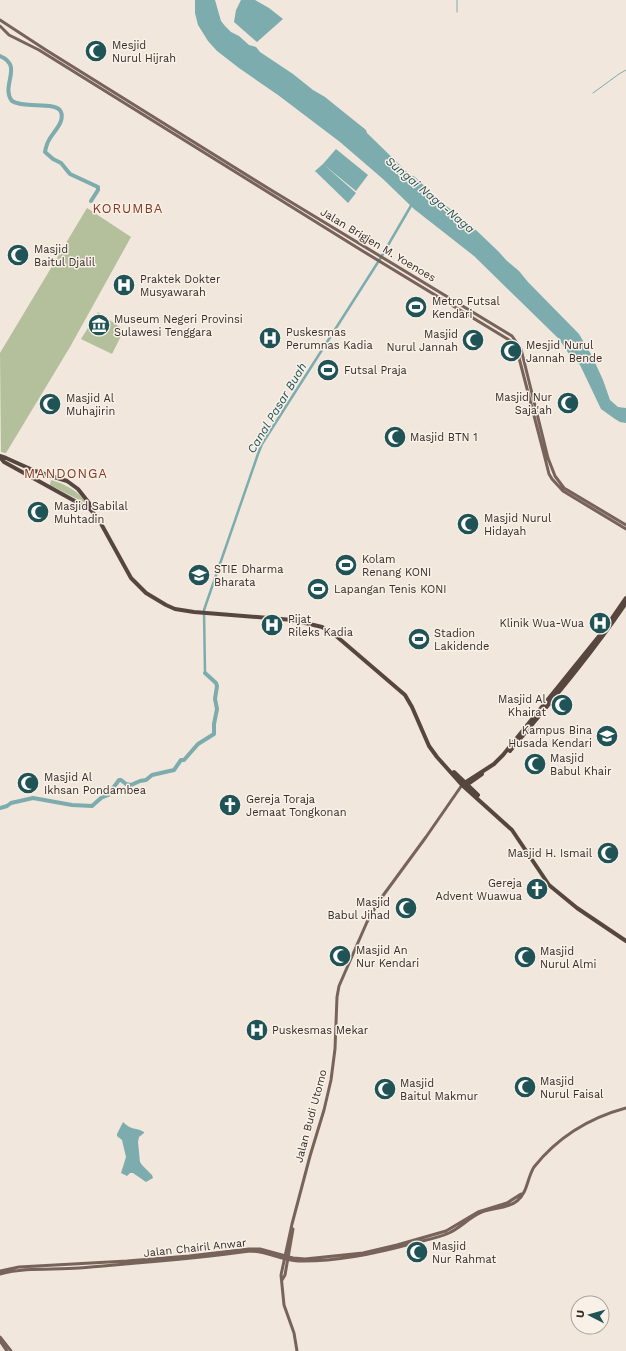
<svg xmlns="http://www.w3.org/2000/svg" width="626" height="1351" viewBox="0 0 626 1351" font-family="'Work Sans',sans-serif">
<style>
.green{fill:#b4c09c}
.water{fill:#7cacad}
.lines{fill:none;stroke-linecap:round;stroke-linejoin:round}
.stream{stroke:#7cacad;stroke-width:1}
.canal{stroke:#7cacad;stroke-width:2.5}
.river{stroke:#7cacad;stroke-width:4}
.major{stroke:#77635a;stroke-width:3}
.highway{stroke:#57463f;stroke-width:4}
.labels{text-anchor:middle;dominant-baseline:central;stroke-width:3;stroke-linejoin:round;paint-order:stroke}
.poi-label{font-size:11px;fill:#362c28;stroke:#f9f1e8;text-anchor:start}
.street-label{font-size:11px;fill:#362c28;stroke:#f9f1e8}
.water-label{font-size:12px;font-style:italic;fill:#1f5356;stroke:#f9f1e8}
.quarter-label{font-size:13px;letter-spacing:1px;fill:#833a23;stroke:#f9f1e8}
</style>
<rect width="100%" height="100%" fill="#f1e7dc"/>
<path class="green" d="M87 208 131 237 70 347 6 453 1 452 0 353Z
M98 312 124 330 112 354 81 339Z
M51 480C65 484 79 491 87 504L50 485Z"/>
<path class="water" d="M195 0H215L221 21 225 26 231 32 239 36 249 45 256 47 260 52 293 74 313 90 325 97 366 130 367 133 409 174 415 177 438 199 477 231 499 252 506 260 519 271 528 282 579 334 592 356 603 380 610 400 618 407 626 408V423L620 422 615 419 601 409 580 365 571 357 559 339 474 256 414 209 383 179 340 142 278 95 239 68 217 51 208 41 198 25 195 13Z
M241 0H255L269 8 283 19 257 42 234 22 236 10Z
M336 149 368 175 356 191 323 164Z
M323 164 356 193 348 203 315 171Z
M123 1122C132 1131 136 1127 144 1132V1133L139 1137 138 1142 140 1162 142 1165 152 1175 153 1178 146 1182 133 1173H130L127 1176 121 1173 126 1157 122 1140 117 1136V1134Z"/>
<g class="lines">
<path class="stream" d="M457 12V0
M593 93 619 74 626 70"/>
<path class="canal" d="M205 673 204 610 258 454 262 444 380 259 412 204"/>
<path class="river" d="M0 56C24 66 0 86 12 101 24 109 57 101 61 112 65 122 53 132 49 140 47 143 46 147 45 152L53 159 61 163 70 174 98 187V190L91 201
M0 808 7 806 11 803 33 798 72 805 92 806 101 798 108 795 119 780H121L126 784 131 785 140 781 146 780 152 775 174 770 181 760H184L198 744 214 734V724L217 709 215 699 217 686 216 683 205 673"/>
<path class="major" d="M0 20 46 50 271 190 512 336 521 349 548 458 555 476 564 488 626 525
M0 26 9 35 39 50 361 250 511 341 518 354 544 454 549 474 552 479 563 491 626 529
M0 1271 19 1267 127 1261 189 1256 249 1249H260L293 1258 305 1259 363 1253 397 1245 446 1231 478 1212 507 1203 521 1194
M0 1274C26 1267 53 1270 79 1268 136 1263 194 1259 250 1251 267 1251 281 1260 298 1261 335 1262 378 1253 414 1243 426 1240 438 1238 449 1233 460 1228 469 1218 480 1213 491 1207 506 1210 517 1201 528 1192 527 1178 534 1167 558 1137 589 1118 626 1108
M282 1280 285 1275 293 1229
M0 1337 11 1351
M0 1341 7 1351
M297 1351 294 1333 284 1305 281 1275 292 1224 310 1156 324 1110 331 1080 335 1049 337 997 339 986 367 922 379 901 426 837 462 785"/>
<path class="highway" d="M0 456 6 458 35 471 67 481 78 489 89 503 91 510 99 520 131 578 146 593 166 605 175 609 194 612 293 620 322 627 335 635 405 695 412 707 429 746 437 757 462 785 512 830 549 885 577 908 626 941
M0 457 4 462 91 510
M510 751C550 703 591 655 626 603
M454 772 478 795
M463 784 494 764 503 755 604 630 626 598
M465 786 482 774"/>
</g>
<defs>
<g id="mosque-disc" transform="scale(1.15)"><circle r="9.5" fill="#1f5356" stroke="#f9f1e8"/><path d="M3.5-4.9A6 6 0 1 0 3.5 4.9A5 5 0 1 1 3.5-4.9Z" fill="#fff"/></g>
<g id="hospital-disc" transform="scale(1.15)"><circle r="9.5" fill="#1f5356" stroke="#f9f1e8"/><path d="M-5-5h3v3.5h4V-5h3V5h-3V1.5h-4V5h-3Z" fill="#fff"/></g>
<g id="stadium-disc" transform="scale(1.15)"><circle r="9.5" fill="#1f5356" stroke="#f9f1e8"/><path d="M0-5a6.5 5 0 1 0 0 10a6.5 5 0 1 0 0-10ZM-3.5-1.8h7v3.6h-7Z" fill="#fff"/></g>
<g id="museum-disc" transform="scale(1.15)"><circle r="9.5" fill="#1f5356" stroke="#f9f1e8"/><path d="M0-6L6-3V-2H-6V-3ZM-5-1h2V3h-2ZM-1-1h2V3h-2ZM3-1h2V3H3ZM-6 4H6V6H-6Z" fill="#fff"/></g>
<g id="university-disc" transform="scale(1.15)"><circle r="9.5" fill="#1f5356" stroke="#f9f1e8"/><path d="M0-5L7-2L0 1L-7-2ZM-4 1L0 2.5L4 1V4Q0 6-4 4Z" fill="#fff"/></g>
<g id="church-disc" transform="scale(1.15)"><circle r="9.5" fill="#1f5356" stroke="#f9f1e8"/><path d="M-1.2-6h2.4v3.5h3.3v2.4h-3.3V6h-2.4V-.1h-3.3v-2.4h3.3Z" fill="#fff"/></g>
</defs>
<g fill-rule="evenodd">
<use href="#mosque-disc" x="96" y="51"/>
<use href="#mosque-disc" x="18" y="255"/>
<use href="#hospital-disc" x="124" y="285"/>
<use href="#stadium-disc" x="416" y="307"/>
<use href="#museum-disc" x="99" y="325"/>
<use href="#hospital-disc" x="270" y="338"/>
<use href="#mosque-disc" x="473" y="340"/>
<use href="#mosque-disc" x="511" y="351"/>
<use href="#stadium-disc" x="328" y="370"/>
<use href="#mosque-disc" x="568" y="403"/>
<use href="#mosque-disc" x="50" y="404"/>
<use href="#mosque-disc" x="395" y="437"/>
<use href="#mosque-disc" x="38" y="512"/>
<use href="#mosque-disc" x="468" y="524"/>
<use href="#stadium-disc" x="346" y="565"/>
<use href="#university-disc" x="199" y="575"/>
<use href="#stadium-disc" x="318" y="589"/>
<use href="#hospital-disc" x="600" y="623"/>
<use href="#hospital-disc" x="272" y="625"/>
<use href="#stadium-disc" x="419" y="639"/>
<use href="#mosque-disc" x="562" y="705"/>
<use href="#university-disc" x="607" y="736"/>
<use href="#mosque-disc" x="535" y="764"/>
<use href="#mosque-disc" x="28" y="783"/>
<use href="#church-disc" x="230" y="805"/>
<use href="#mosque-disc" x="608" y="853"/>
<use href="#church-disc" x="537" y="889"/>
<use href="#mosque-disc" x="406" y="908"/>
<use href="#mosque-disc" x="340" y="956"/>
<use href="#mosque-disc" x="525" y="957"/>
<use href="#hospital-disc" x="257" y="1030"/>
<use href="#mosque-disc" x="525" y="1087"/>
<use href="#mosque-disc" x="385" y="1089"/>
<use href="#mosque-disc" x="417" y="1252"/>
</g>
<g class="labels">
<g class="poi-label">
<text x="112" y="45">Mesjid<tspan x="112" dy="13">Nurul Hijrah</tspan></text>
<text x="34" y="249">Masjid<tspan x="34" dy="13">Baitul Djalil</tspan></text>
<text x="140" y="279">Praktek Dokter<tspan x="140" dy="13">Musyawarah</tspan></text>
<text x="432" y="301">Metro Futsal<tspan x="432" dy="13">Kendari</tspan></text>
<text x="114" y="319">Museum Negeri Provinsi<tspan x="114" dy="13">Sulawesi Tenggara</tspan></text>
<text x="286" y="332">Puskesmas<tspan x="286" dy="13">Perumnas Kadia</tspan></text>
<text x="458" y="334" text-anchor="end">Masjid<tspan x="458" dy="13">Nurul Jannah</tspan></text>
<text x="526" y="345">Mesjid Nurul<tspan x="526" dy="13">Jannah Bende</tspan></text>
<text x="344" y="370">Futsal Praja</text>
<text x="552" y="397" text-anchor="end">Masjid Nur<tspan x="552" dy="13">Saja'ah</tspan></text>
<text x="66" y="398">Masjid Al<tspan x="66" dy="13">Muhajirin</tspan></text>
<text x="410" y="437">Masjid BTN 1</text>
<text x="54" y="506">Masjid Sabilal<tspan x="54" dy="13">Muhtadin</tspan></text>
<text x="484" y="518">Masjid Nurul<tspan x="484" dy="13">Hidayah</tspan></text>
<text x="362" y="559">Kolam<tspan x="362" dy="13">Renang KONI</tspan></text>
<text x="214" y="569">STIE Dharma<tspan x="214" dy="13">Bharata</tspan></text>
<text x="334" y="589">Lapangan Tenis KONI</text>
<text x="288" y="619">Pijat<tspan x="288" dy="13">Rileks Kadia</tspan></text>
<text x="584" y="623" text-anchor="end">Klinik Wua-Wua</text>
<text x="434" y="633">Stadion<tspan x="434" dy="13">Lakidende</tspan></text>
<text x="546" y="699" text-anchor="end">Masjid Al<tspan x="546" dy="13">Khairat</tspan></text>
<text x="592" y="730" text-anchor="end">Kampus Bina<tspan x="592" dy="13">Husada Kendari</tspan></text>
<text x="550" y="758">Masjid<tspan x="550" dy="13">Babul Khair</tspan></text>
<text x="44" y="777">Masjid Al<tspan x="44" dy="13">Ikhsan Pondambea</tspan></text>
<text x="246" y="799">Gereja Toraja<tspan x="246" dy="13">Jemaat Tongkonan</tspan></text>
<text x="592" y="853" text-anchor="end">Masjid H. Ismail</text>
<text x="522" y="883" text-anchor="end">Gereja<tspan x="522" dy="13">Advent Wuawua</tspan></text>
<text x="390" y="902" text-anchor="end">Masjid<tspan x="390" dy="13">Babul Jihad</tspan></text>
<text x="356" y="950">Masjid An<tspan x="356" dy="13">Nur Kendari</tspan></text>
<text x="540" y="951">Masjid<tspan x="540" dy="13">Nurul Almi</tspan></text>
<text x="272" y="1030">Puskesmas Mekar</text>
<text x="540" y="1081">Masjid<tspan x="540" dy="13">Nurul Faisal</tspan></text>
<text x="400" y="1083">Masjid<tspan x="400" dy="13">Baitul Makmur</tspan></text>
<text x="432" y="1246">Masjid<tspan x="432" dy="13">Nur Rahmat</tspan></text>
</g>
<g class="street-label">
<text transform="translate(378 245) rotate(31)">Jalan Brigjen M. Yoenoes</text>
<text transform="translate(311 1116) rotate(-75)">Jalan Budi Utomo</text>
<text transform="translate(195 1248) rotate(-6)">Jalan Chairil Anwar</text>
</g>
<g class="water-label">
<text transform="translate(430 195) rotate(40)">Sungai Naga-Naga</text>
<text transform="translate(277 408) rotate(-59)">Canal Pasar Buah</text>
</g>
<g class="quarter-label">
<text x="128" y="208">KORUMBA</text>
<text x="66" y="473">MANDONGA</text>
</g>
</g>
<g transform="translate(590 1315) rotate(276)"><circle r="19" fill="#f9f1e8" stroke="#aba29b"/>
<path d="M0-3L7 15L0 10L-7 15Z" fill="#1f5356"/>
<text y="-6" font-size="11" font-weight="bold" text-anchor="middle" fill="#362c28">U</text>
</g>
</svg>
